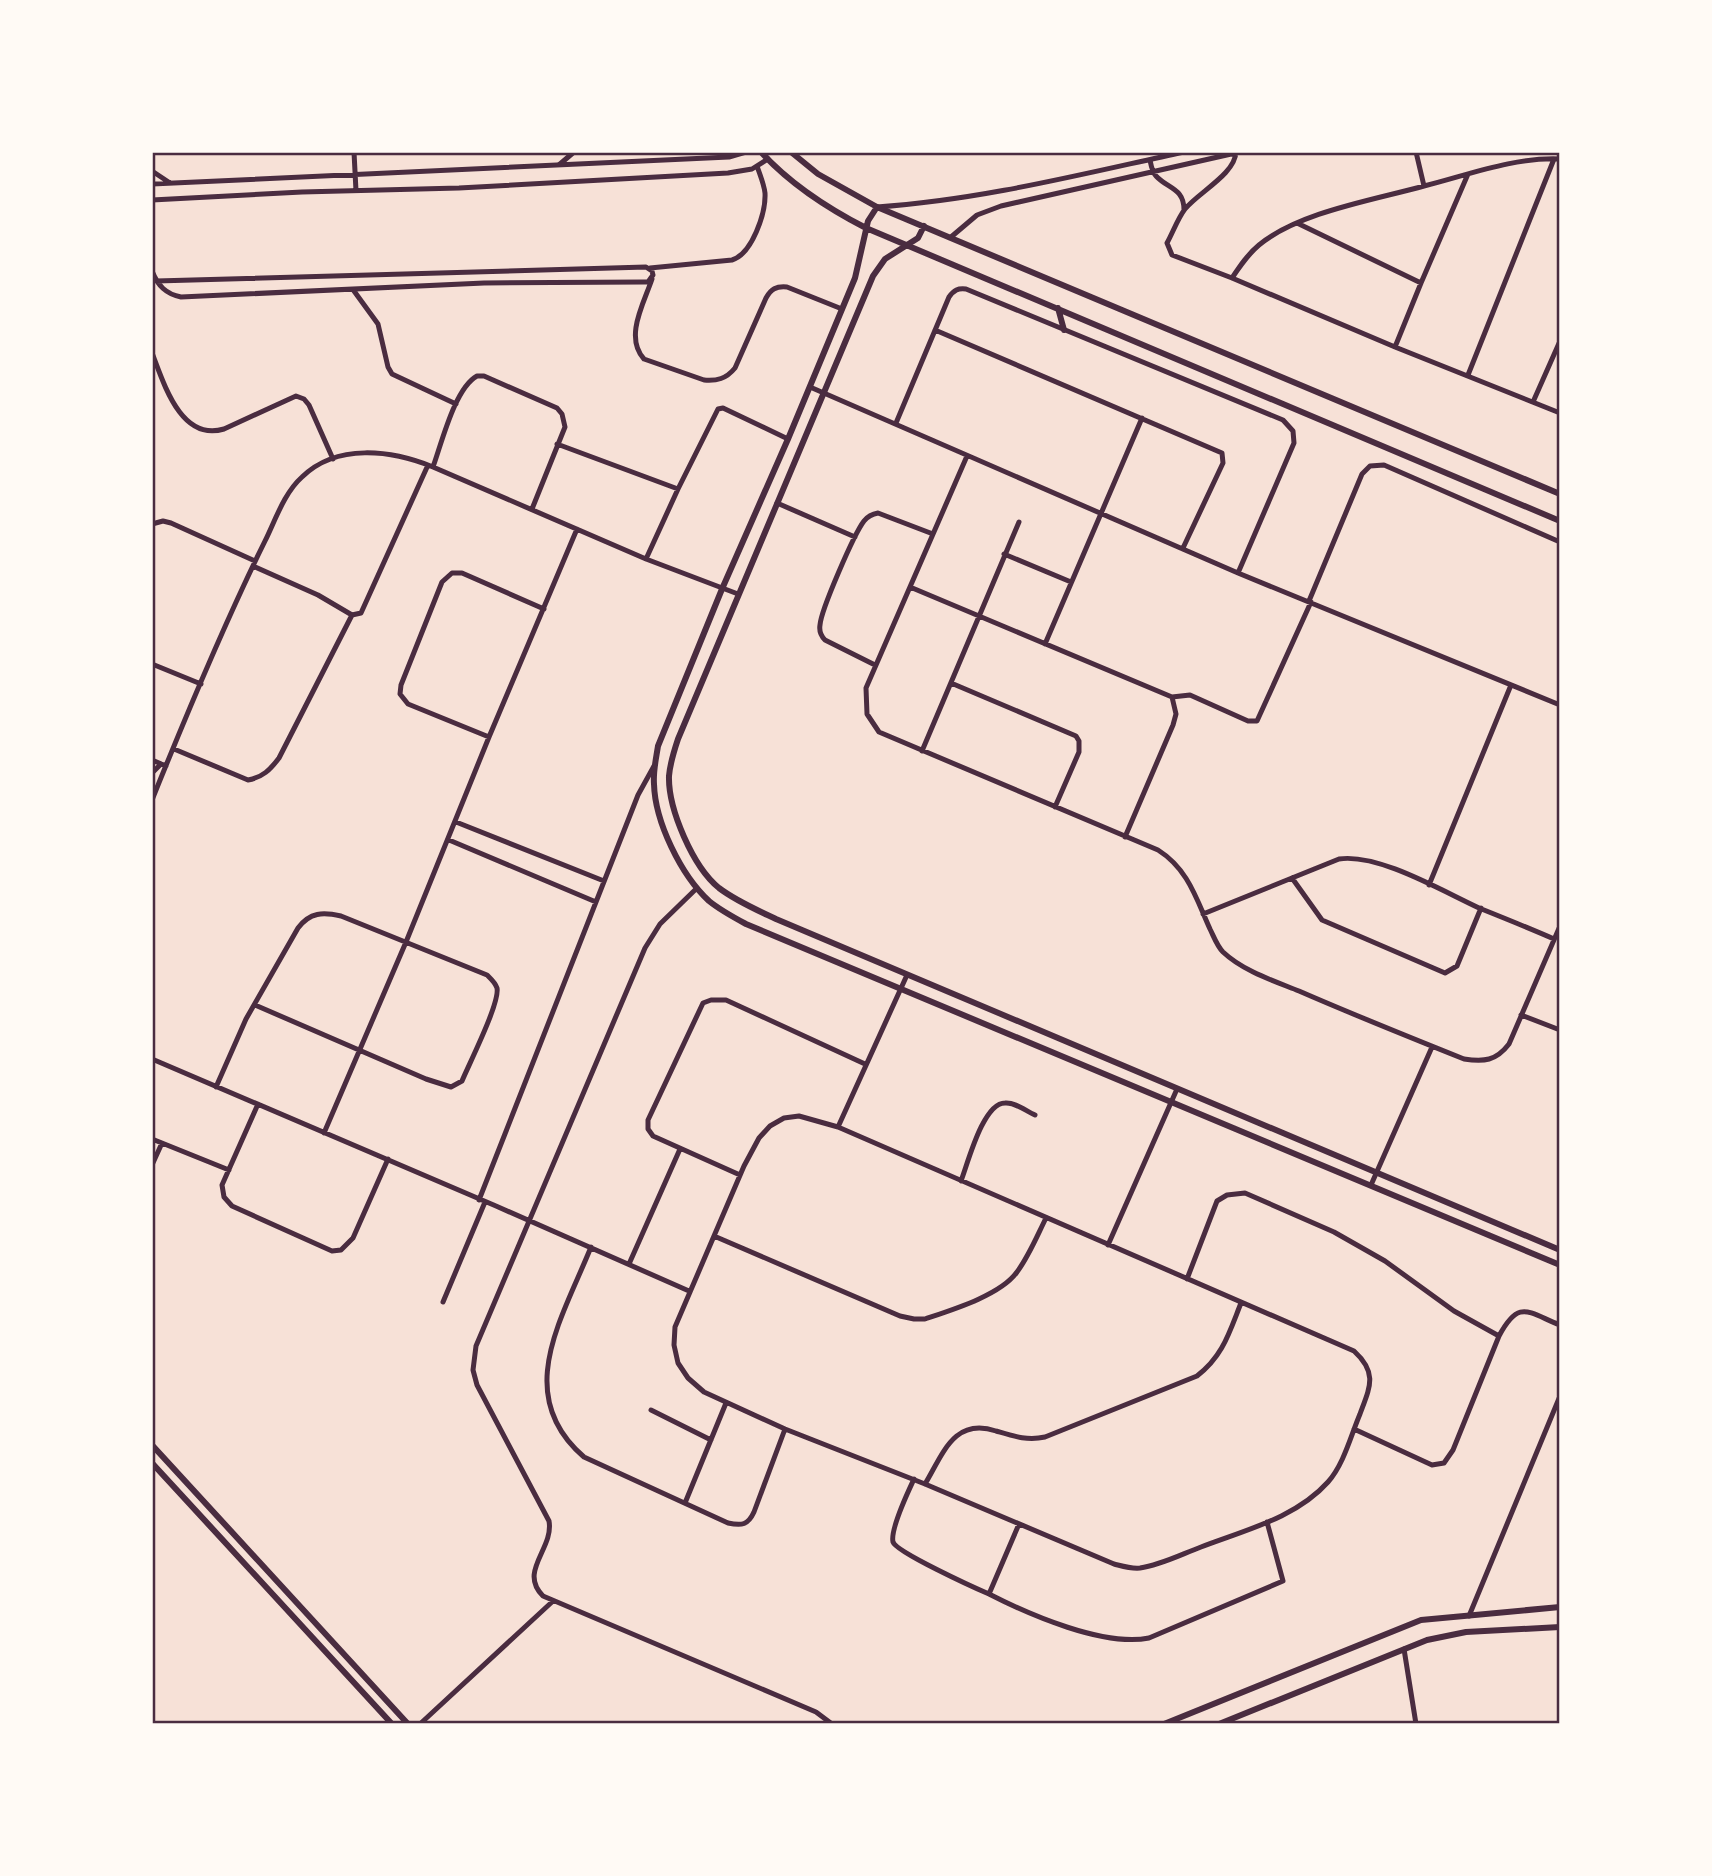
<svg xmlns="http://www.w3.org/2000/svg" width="1712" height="1876" viewBox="0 0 1712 1876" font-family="'Fira Sans Condensed',sans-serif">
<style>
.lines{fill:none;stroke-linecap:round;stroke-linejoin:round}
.minor{stroke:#4a2c40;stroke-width:5}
.tertiary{stroke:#4a2c40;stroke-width:6}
.neatline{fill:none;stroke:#4a2c40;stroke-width:2.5}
</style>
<rect width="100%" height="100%" fill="#f7e1d7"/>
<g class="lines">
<path class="minor" d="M354 152 356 191
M1236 152C1235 174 1199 192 1185 209 1178 218 1173 232 1167 243L1172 255 1232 278 1395 347 1560 413
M1416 152 1424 186
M1150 160C1151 165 1152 172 1156 176 1168 189 1184 188 1184 210
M560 164 574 152
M152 171 170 183
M152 184 729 157 746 152
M152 200 302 192 459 188 728 173 752 169 768 159
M877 207C981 200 1082 174 1184 152
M1297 223 1421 283 1468 174
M951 237 977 215 1001 206 1240 152
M650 268 732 260C752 254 766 213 765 193 764 184 760 175 757 166
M152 271C158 286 166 294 181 297L484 283 644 282H648L653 275 652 271 646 267 156 281
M1232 278C1240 266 1248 254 1259 245 1299 212 1374 200 1424 186 1468 175 1514 157 1560 159
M652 279C644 303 624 337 644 359L704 380C717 381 726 379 735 368L766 298C771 289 776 286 787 287L842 309
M354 291 378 324 388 367 392 374 456 404
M935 330 1222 453 1223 463 1183 548
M1395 347 1421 283
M152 353C164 384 181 442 224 429L296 396 304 399 309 405 333 459
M1468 375 1554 159
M810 387 1238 573 1560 705
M1533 402 1560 341
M896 423 949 297C954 290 958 288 966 289L1283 420 1293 431 1294 443 1238 573
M557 444 678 489
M967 456 866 688 867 714 879 732 1158 850C1188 869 1196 898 1210 929 1214 937 1217 946 1223 952 1243 971 1274 981 1299 991 1354 1015 1409 1037 1464 1059 1484 1062 1496 1061 1509 1044L1560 926
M433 467C442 442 455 388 477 376H484L557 408 562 414 565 427 532 509
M777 503 855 537
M152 524 163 521 171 523 255 561
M1004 554 1071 582
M646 559 678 489 718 409 723 408 788 439
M253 566 318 595 352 615 361 613 428 465
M910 587 1172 697 1176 714 1173 725 1125 837
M1309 601 1362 474 1370 466 1384 465 1560 542
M1045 644 1142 418
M152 664 201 684
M875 665 825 640C821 636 819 631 820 625 821 610 854 534 864 521 868 516 872 514 878 513L933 534
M951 683 1076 736 1079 741V752L1055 807
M1172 697 1190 695 1248 721H1257L1311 602
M489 737 408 704 400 694 401 685 442 582 452 573H462L544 609
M174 749 248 780C263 777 270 770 279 758L352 615
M922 751 1019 522
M152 760 166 766
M152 773 161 764
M152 800C187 713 223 626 265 541 275 521 284 493 302 477 337 443 391 450 433 467L646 559 738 594
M456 822 604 881
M449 840 596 902
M1292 878 1322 920 1445 973 1457 966 1481 908
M1429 885 1511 685
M697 888 660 924 645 948 476 1346 473 1370 477 1385 549 1521C554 1549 518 1571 543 1596L816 1712 832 1724
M1203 914 1339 859C1378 853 1442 891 1479 908 1504 918 1529 928 1554 939
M1521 1015 1560 1030
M152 1059 496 1206 689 1291
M216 1087 246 1019 298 928C310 912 323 912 341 916L487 975C491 979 495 982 497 988 500 1003 469 1064 462 1081L451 1087 426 1079 255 1005
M258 1104 222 1185 224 1197 232 1206 332 1251 341 1250 353 1238 388 1159
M799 1116 838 1127 1354 1351C1378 1373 1370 1387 1360 1414 1351 1435 1344 1464 1328 1482 1296 1518 1245 1530 1201 1547 1182 1554 1161 1565 1140 1568 1131 1569 1122 1566 1114 1564L925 1484 785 1429 704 1392 688 1378 678 1363 674 1345 675 1327 744 1166 759 1138 770 1126 784 1118Z
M838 1127 907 975
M324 1133 406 942 489 737 577 529
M152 1139 229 1170
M152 1165 162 1143
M740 1175 653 1136 648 1129V1120L703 1003 711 1000H726L865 1064
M961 1181C968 1163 983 1103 1005 1103 1015 1102 1026 1111 1035 1115
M1371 1185 1432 1047
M479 1200 638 795 654 766
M714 1236 900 1316 914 1319H925C952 1310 1001 1295 1017 1272 1029 1256 1037 1236 1046 1218
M1108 1245 1177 1089
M591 1247C562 1319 512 1395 584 1457L728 1523C742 1526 748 1525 754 1512L785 1429
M629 1264 680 1149
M1187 1279 1217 1201 1227 1195 1245 1193 1334 1232 1385 1261 1454 1311 1499 1336
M443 1302 485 1202
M651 1410 711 1440
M1354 1429 1432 1465 1444 1463 1453 1450 1499 1336C1519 1299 1527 1312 1560 1325
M914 1479C908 1492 890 1529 893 1542 896 1552 975 1588 989 1594
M925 1484C943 1454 954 1417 996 1431 1013 1436 1027 1441 1045 1437L1197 1376C1223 1356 1229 1333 1241 1303
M685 1503 726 1403
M1019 1524 989 1594C1030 1615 1104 1647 1149 1638L1283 1581 1267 1522
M1469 1616 1560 1396
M1404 1649 1416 1724
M420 1724 553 1601"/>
<path class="tertiary" d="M761 152C791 185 827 208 866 228L1560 521
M791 152 818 174 877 207 1560 494
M877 207 868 221 855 278 788 439 722 589 658 746C656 759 653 771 654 784 655 822 681 875 709 901 720 910 733 917 746 924L1560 1265
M924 226 918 238 885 259 873 276 678 739C674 751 670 763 669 776 668 809 693 867 719 888 736 901 757 910 776 919L1560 1250
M1058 308 1064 330
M152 1445 408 1724
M152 1463 392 1724
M1164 1724 1421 1620 1560 1607
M1219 1724 1427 1640 1466 1632 1560 1627"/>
</g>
<rect width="1712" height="1876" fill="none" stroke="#fffaf5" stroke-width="308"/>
<rect x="154" y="154" width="1404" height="1568" class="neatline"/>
</svg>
